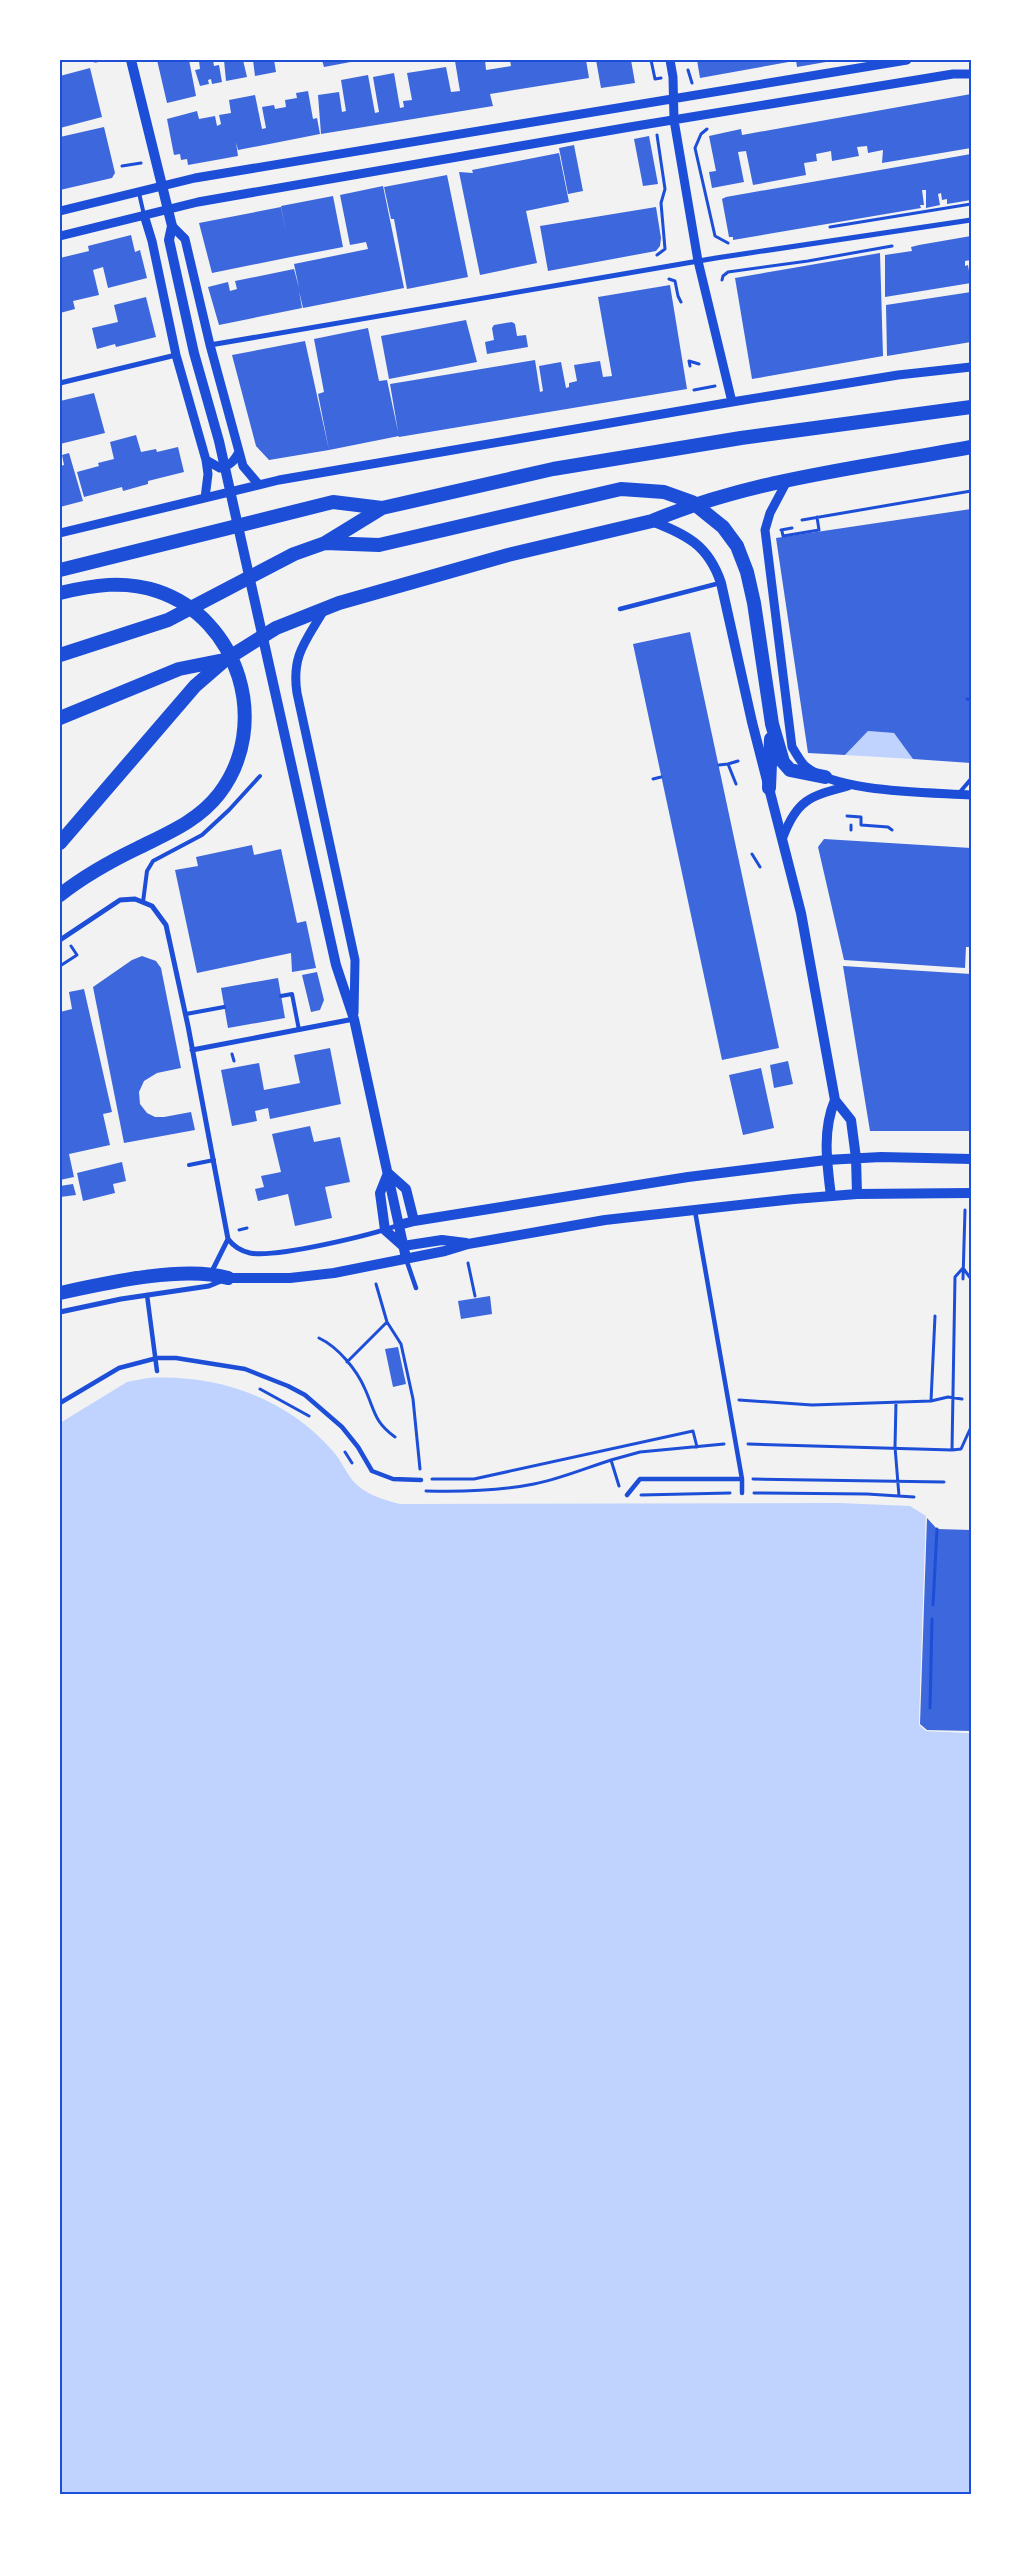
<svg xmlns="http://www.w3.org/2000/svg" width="1031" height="2554" viewBox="0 0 1031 2554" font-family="'Fira Sans',sans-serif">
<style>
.water{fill:#bfd3fe}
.pier{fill:#f2f2f2}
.building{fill:#3d67dc}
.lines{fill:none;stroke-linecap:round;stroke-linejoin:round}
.path{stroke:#1d4ed8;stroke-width:3}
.service{stroke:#1d4ed8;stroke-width:4}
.pedestrian{stroke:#1d4ed8;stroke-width:4.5}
.minor{stroke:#1d4ed8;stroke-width:5}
.tertiary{stroke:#1d4ed8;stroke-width:9}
.secondary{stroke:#1d4ed8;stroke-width:10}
.trunk{stroke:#1d4ed8;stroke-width:14}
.neatline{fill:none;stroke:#1d4ed8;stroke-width:2}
</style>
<rect width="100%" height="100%" fill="#f2f2f2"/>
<path class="water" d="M868 731 894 733 913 759 845 755Z
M148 1378C216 1374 285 1397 331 1449 340 1458 345 1471 353 1481 364 1494 384 1500 400 1504L838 1503 910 1506 926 1516 919 1723 926 1731 971 1733V2494H60V1423L127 1382Z"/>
<path class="pier" d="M926 1516 928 1519 922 1725 926 1729 971 1731V1733L926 1731 919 1725Z"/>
<path class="building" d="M157 60H189L196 96 167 103Z
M191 60H213L214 66 219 65 222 82 212 84 211 79 208 80 209 84 200 86 195 70 200 69 199 61 192 62Z
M224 60H243L247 77 226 81Z
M253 60H274L276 72 255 76Z
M322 60H356V61L324 67Z
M462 60H485L486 70 511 66 510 60H586L589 78 490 94 493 106 321 134 318 95 339 92 342 112 346 111 341 80 368 75 375 113 379 112 373 77 394 73 400 108 404 107 403 101 412 100 407 73 446 67 451 92 460 91 455 61Z
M596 60H631L635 83 601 88Z
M697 60H794V61L700 78Z
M796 60H826V62L797 67Z
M90 68 102 117 60 128V76Z
M308 91 313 119 317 118 320 134 238 150 236 142 238 156 188 165 187 159 181 160 180 154 174 155 167 119 197 111 199 119 215 116 217 126 221 124 219 115 231 113 229 100 255 95 262 129 266 128 262 107 274 105 275 109 286 107 285 100 297 98 296 93Z
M971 94V148L882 163 883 150 868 153 867 146 857 147 859 156 832 161 831 151 816 154 817 161 804 163 806 175 753 185 746 151 738 152 744 182 712 188 709 172 716 171 709 136 741 129 742 135Z
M104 127 115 173 112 178 60 190V137Z
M649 136 658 184 643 186 634 139Z
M574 145 583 191 568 194 559 148Z
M559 153 569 202 526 211 537 263 480 275 459 172 473 173 472 170Z
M971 154V200L947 204V199L942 200 941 193 938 194 940 205 926 208V190H922L924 205H920L921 208 733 240V237H729L722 199 726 197Z
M447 175 468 277 407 289 394 219H391L384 187Z
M383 186 404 288 303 308 299 291 302 308 219 325 208 287 228 282 230 291 237 289 235 281 294 269 299 288 294 264 368 249 366 242 350 245 340 195Z
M333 196 343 247 291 257 288 240 291 257 212 273 199 223 281 207 286 232 281 206Z
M656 207 661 238 660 246 656 251 548 271 540 226Z
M131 235 135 252 140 250 147 278 108 288 103 267 93 270 99 295 73 301 75 309 60 313V258L89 251 88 246Z
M971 236V260L965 261V266L968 265 971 283 885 297V255L912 251 911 247 919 245Z
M880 253 883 356 752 379 735 278Z
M670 285 687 389 399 437 390 384 535 360 540 392 543 391 539 366 561 362 566 388 569 387V383L577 381 574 365 600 361 603 377 612 376 598 297Z
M971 292V342L887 356 886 305Z
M146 297 156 337 116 347 115 344 97 349 92 328 118 322 114 305Z
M466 320 477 362 389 379 381 336Z
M512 322 515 324 517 336 526 335 528 347 487 354 485 342 494 340 492 328 494 325Z
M368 328 379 381 387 380 399 436 329 450 318 394 324 392 314 339Z
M305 341 329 450 269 460 256 446 232 355Z
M94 393 105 433 60 444V401Z
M136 435 141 452 156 449 157 452 178 447 184 472 148 481V484L123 491 122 487 84 497 77 472 99 466 98 463 114 459 110 442Z
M69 453 83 501 60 507V466L64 465 62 455Z
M971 509V763L913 759 894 733 868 731 845 755 808 753 776 538Z
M690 632 779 1048 722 1060 633 644Z
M824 839 971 848V947H966L965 968 844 960 818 847Z
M252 845 254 855 281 849 297 923 306 921 316 968 292 972 291 953 197 973 175 870 198 866 196 857Z
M142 956 156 961 161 968 181 1068 157 1073 144 1081 139 1092 140 1104 147 1113 155 1117H164L191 1112 195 1130 124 1143 93 987 132 960Z
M843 966 971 974V1131H870Z
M317 972 324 1000 320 1010 311 1012 302 975Z
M278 978 285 1018 228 1028 221 988Z
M84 989 112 1112 103 1114 110 1145 69 1154 74 1177 60 1180V1012L72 1009 69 992Z
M330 1048 341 1104 270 1119 268 1108 255 1111 257 1121 232 1126 221 1070 259 1063 264 1090 300 1083 294 1055Z
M788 1061 793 1084 774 1088 770 1065Z
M761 1068 774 1128 743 1135 729 1075Z
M310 1126 314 1142 340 1137 350 1182 325 1187 332 1218 295 1226 288 1194 258 1201 255 1189 264 1187 261 1176 281 1172 272 1134Z
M122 1162 126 1181 113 1184 115 1193 83 1201 77 1173Z
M73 1184 76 1195 60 1197V1186Z
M490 1296 492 1314 461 1319 458 1301Z
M398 1347 406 1384 393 1387 385 1349Z
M927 1518 937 1529 971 1530V1731L927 1730 920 1724Z"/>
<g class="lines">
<path class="path" d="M651 60 655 79 661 78
M95 61 102 60
M688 70 692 83
M707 129 701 134 695 148 715 236 728 243
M122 166 141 163
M830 227 971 204
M657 255 665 249 661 203 665 189 657 135
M669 279 675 281 678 296 681 302
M722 280 723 276 728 272 808 261 892 246
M690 366 689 361 699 364
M694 390 715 386
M802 520 971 491
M781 530 792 528
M782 531 783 536 819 530 817 517
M967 699 971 700
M719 765 728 764
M653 779 661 777
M736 784 728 764 738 761
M847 816 861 817V825L888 827 892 830
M851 830V825
M752 854 760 867
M60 966 77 955 71 946
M232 1054 234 1061
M239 1230 247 1228
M468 1263 475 1296
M963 1268 971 1279
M963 1279 965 1210
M376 1284 387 1322 401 1344 413 1399 420 1469
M971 1291V1415
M319 1338C338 1347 357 1370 365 1389 375 1411 374 1422 395 1437
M347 1362 387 1322
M260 1389 309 1416
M739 1400 812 1405 931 1401 948 1397 962 1399
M931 1401 935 1316
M896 1402 895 1447 899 1496
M748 1444 952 1450 961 1449 971 1427
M952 1450 955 1277 963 1268
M345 1452 352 1463
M611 1460 640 1452 724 1444
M432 1479H474L693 1431 697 1447
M753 1479 944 1482
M426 1491C462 1492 499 1491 534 1484 560 1479 586 1468 611 1460L619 1486
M754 1493 867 1494 914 1497
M641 1495 730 1493
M933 1605 937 1529
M930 1708 932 1619"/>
<path class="service" d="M139 193 144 215
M960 792 971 779
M143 902 147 871 153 861 202 835 229 810 260 776
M281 996 292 994 299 1030
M186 1014 224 1007
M189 1165 214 1160"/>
<path class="pedestrian" d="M620 609 720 583
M695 1211 742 1479V1493
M406 1259 416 1288
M147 1295 157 1371
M60 1403 119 1368 157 1358H176L245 1369 288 1386 305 1395 342 1427 358 1447 372 1471 393 1479 421 1480
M627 1495 640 1479H742"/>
<path class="minor" d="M210 345 716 258 971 220
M60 383 176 355
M60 940 120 900 135 899 152 906 166 925 188 1026 228 1239 211 1273
M192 1050 354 1019
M228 1239C234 1247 241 1251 250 1253 277 1258 371 1235 399 1225
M60 1312 121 1299 209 1286 221 1281"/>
<path class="tertiary" d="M670 60 673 77 674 120 698 261 732 402
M60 211 195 178 907 60
M144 215 152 241 176 355 206 460 208 474 205 498
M172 226 185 239 210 345 243 466 259 485
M60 236 198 202 630 127 953 74H971
M206 460 220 468C231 465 234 461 239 452
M787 481 770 513 765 530 792 747C796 753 800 761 805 766 837 793 928 792 971 795
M60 533 279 480 732 402 898 375 971 367
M325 608C307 640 291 654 297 693L355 960 354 1013
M783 837C797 799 811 796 848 786"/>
<path class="secondary" d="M131 60 172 226 169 240 194 353 219 441 336 965 354 1019 406 1258
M652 521C686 535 708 544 721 583L752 722 801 913 835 1100 851 1120 856 1158 857 1194
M388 1173 380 1193 385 1230 403 1246 442 1240 466 1243
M388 1173 406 1189 414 1221
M831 1196C827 1163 822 1131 835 1100
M399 1225 414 1221 688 1177 826 1160 881 1157 971 1159
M228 1278H290L334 1273 445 1251 468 1244 605 1220 794 1199 857 1194 971 1193"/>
<path class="trunk" d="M325 543 379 545 621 489 664 492 692 502 723 527 737 546 747 572 754 603 772 724 783 762 790 770 825 777
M60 570 333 502 382 508
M60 593C93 585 124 580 157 591 239 618 272 725 219 794 198 821 168 833 138 848 111 861 84 876 60 895
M60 655 168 620 294 554 325 543 382 508 553 469 741 438 971 407
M60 718 179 669 224 660
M769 788 771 739
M60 843 195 686 225 660 276 628 339 603 508 555 652 521C752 479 865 467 971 447
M60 1293C106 1283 184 1265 228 1278"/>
</g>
<rect width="1031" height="2554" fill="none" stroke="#ffffff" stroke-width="122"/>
<rect x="61" y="61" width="909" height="2432" class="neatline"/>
</svg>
